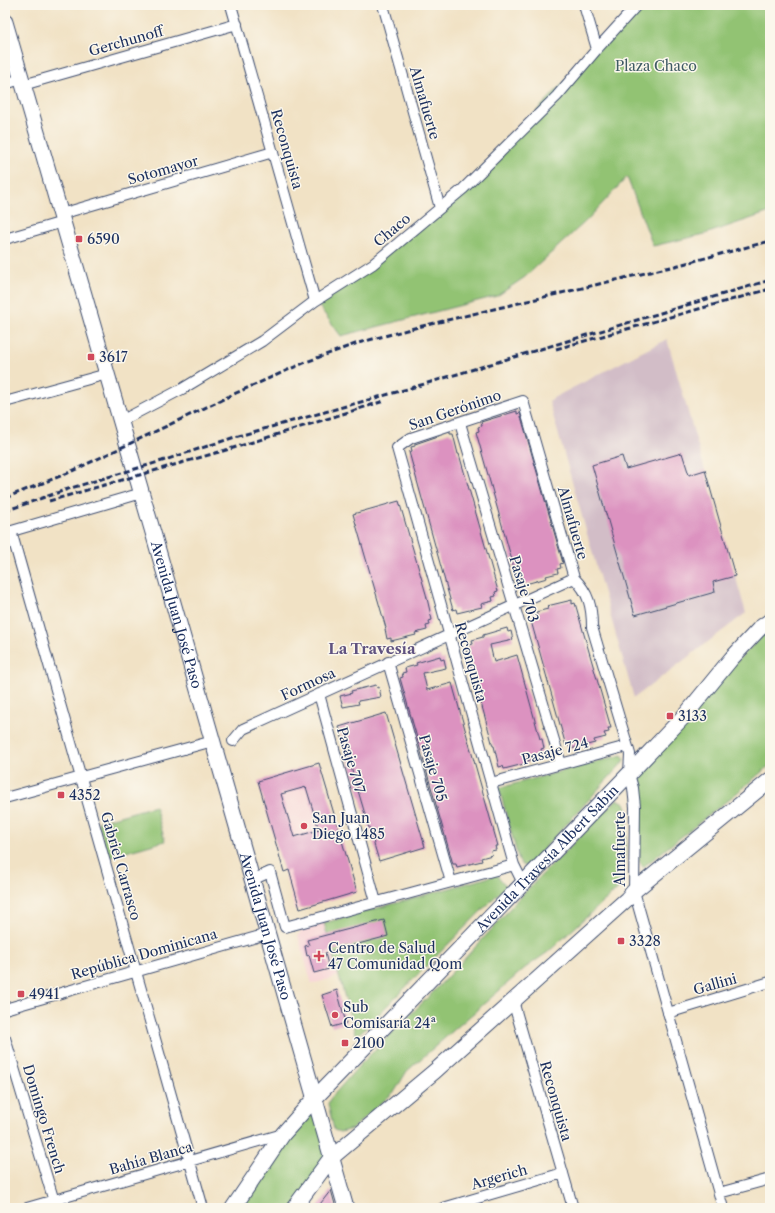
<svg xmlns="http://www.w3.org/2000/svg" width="775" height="1213" viewBox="0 0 775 1213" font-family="'Libre Caslon Text',serif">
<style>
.built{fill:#f7cfd3}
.industrial{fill:#d2bdc7}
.green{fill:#92c373;stroke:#567968}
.building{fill:#dc92c0;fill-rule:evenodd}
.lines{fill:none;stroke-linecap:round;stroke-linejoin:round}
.street-casing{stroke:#3b4a6d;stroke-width:12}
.secondary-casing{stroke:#3b4a6d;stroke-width:17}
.street{stroke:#fff;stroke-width:10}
.secondary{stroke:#fff;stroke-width:15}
.rail{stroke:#1b2f5e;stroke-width:3;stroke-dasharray:6 3;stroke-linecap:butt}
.poi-dot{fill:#d1495b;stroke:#fbf7ec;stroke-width:1.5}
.labels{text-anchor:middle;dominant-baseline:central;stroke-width:3;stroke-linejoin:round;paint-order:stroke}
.street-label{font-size:14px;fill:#1b2f5e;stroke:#fbf7ec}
.park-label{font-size:14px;fill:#3f5b64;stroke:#fbf7ec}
.poi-label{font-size:14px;fill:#1b2f5e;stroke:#fbf7ec;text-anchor:start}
.neighbourhood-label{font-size:15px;font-weight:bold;fill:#5f5280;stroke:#fbf7ec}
</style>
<rect width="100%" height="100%" fill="#fbf7ec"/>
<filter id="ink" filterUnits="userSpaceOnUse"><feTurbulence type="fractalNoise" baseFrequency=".025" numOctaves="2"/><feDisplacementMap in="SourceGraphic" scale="8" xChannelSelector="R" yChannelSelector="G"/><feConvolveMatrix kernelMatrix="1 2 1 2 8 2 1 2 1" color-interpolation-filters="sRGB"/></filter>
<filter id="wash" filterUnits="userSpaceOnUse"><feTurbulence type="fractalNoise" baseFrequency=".012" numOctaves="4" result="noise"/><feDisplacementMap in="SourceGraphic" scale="16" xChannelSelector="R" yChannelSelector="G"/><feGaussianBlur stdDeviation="0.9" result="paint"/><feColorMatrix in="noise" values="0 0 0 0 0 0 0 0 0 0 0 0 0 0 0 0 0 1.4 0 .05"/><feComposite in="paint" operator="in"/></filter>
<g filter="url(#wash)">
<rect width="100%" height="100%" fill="#f1e2c5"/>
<path class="built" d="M319 763 357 892 295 910 258 781Z
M324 923 339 976 312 984 298 936 301 930Z"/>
<path class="industrial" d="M667 339 746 613 634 698 549 401 555 397Z"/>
<path class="green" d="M637 5H770V9L768 13 770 21V212L705 234 653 246 627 177 587 220 525 277 497 296 341 336 315 301 373 264 463 189Z
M770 631V765L738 792 643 867 639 860 641 768 732 666 762 636Z
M622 755 625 760 531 863 526 866 522 865 519 861 499 788Z
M617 799 625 803 628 811 623 884 548 952 525 968 407 1071 395 1091 352 1129 340 1132 334 1130 328 1104 330 1099 358 1067 438 987 494 927 517 900Z
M155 806 165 841 108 857 98 822Z
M497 875 506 886 356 1037 324 923Z
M314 1099 331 1158 294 1208H233Z"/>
<g id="blocks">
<path class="building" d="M517 411V414L520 413 563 563 560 564 561 568 557 569 558 573 546 576 547 578 522 585 521 581 518 582 476 432 479 431 478 427 482 426 481 422Z
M450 432V434H453L458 454H459L498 591 495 592 496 596 492 597 493 601 481 604 482 607 457 613 456 609 453 610 409 452 412 451 411 447 415 446V444Z
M682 453 689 475 705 470 735 576 713 582 715 592 635 615 592 465 622 456 626 469Z
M399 501 426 594 432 620 429 621 430 625 426 626 427 630 415 633 416 635 391 641V638L387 639 385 629 386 628 353 514Z
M572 600V604L575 603 611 728H608L609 732 604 733 606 737 594 740 595 743 570 749 569 745 566 746 531 621H534L533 617 537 616 536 612 548 609 547 606Z
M507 628 508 632 511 631 513 640 490 645 494 662 517 655 540 739H542L544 748 541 749 542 753 538 754 539 758 527 761 528 763 504 769 503 766 499 767 494 746H493L466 649H469V645L473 644 472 640 483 637V635Z
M440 656 441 660 444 659 446 668 423 673 427 690 452 683 498 846H495L496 850 491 851 492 855 481 858 482 861 457 867 456 864H453L400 678 403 677 402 673 406 672 405 668 417 665 416 663Z
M376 685 377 688 379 687 381 697 358 701 359 704 343 707 340 696 352 693 351 691Z
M386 713 425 847 379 861 339 727Z
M319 763 357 892 300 909 289 870 284 872 258 781ZM306 787 319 830 294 837 281 794Z
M384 920 388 936 325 953 329 969 314 973 309 955 307 956 305 946 309 945 307 940Z
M337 990 346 1023 332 1027 322 995Z
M331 1190 336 1208H317Z"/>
</g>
</g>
<g filter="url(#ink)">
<use href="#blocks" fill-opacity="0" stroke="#3b4a6d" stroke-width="1"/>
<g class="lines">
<g class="street-casing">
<path id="street" d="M231 5 315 301
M383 5 440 208
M584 5 597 49
M5 84 21 79
M23 85 237 24
M61 214 273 152
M5 239 63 222
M5 402 107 374
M121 421 182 389 262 341 315 301 373 264 463 189 557 96 597 49 637 5
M460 423 561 764
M11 531 203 1208
M5 533 142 493
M388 662 451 882
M319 694 376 902
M233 741 243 729 574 578
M491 783 627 746
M5 798 213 741
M252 880 270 872 285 927 514 865
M523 883 514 865 397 448 411 438 523 401 574 578C589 593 592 607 592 627L630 754 629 774 633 788 635 807 634 891 723 1208
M513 1001 573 1208
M5 1009 267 934
M668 1013 770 982
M5 1038 56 1208
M719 1193 770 1179
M27 1208 283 1134
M443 1208 563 1173"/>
</g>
<g class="secondary-casing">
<g id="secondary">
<path id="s1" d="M5 22 154 536 346 1208"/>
<path id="s2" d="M233 1208 283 1134 314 1099 629 774 687 713 731 659 760 628 770 621"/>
<path d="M294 1208 331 1158 435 1071 627 899 634 891 770 780"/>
</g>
</g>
<use href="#street" class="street"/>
<use href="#secondary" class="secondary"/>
<path class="rail" d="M556 349 770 289
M5 498 68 473 236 393 306 362 358 343 418 327 675 266 770 241
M49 501 240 446 384 401
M5 511 71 488 162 461 235 437 411 388 770 280"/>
</g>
</g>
<g class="poi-dot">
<rect x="75" y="235" width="8" height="8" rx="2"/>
<rect x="87" y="353" width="8" height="8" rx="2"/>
<rect x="666" y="712" width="8" height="8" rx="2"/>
<rect x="57" y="791" width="8" height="8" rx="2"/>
<circle cx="304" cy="826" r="4"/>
<rect x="617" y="937" width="8" height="8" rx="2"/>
<path d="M317 950h4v4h4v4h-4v4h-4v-4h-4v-4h4z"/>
<rect x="17" y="990" width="8" height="8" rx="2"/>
<circle cx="335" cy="1015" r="4"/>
<rect x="341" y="1039" width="8" height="8" rx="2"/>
</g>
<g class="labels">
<g class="street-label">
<text transform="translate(126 41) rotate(-16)">Gerchunoff</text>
<text transform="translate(425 103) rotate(74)">Almafuerte</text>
<text transform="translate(287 149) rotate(74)">Reconquista</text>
<text transform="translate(163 170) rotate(-16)">Sotomayor</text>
<text transform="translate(392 230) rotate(-40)">Chaco</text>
<text transform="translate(455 410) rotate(-19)">San Gerónimo</text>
<text transform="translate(573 523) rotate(74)">Almafuerte</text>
<text transform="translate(524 589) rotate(73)">Pasaje 703</text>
<text stroke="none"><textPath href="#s1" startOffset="617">Avenida Juan José Paso</textPath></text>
<text transform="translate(471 662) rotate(74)">Reconquista</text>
<text transform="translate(308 684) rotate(-25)">Formosa</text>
<text transform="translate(555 751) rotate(-15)">Pasaje 724</text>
<text transform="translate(351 760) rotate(74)">Pasaje 707</text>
<text transform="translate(433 768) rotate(74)">Pasaje 705</text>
<text transform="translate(620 849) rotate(-90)">Almafuerte</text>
<text stroke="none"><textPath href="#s2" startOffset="471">Avenida Travesía Albert Sabin</textPath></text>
<text transform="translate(121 866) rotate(74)">Gabriel Carrasco</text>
<text stroke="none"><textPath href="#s1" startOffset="941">Avenida Juan José Paso</textPath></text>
<text transform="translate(144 954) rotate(-16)">República Dominicana</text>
<text transform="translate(715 984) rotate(-16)">Gallini</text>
<text transform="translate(556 1101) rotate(74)">Reconquista</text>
<text transform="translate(44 1119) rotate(73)">Domingo French</text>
<text transform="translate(151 1158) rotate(-16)">Bahía Blanca</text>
<text transform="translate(499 1177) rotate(-16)">Argerich</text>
</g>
<g class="park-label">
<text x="656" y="66">Plaza Chaco</text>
</g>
<g class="poi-label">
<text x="87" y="239">6590</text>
<text x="99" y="357">3617</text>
<text x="678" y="716">3133</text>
<text x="69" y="795">4352</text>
<text x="312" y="818">San Juan<tspan x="312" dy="16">Diego 1485</tspan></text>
<text x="629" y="941">3328</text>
<text x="328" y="948">Centro de Salud<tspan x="328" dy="16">47 Comunidad Qom</tspan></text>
<text x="29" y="994">4941</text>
<text x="343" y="1007">Sub<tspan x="343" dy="16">Comisaría 24ª</tspan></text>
<text x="353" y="1043">2100</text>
</g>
<g class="neighbourhood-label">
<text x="372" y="648">La Travesía</text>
</g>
</g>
<rect width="775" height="1213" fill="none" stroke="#fbf7ec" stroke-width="20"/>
</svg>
